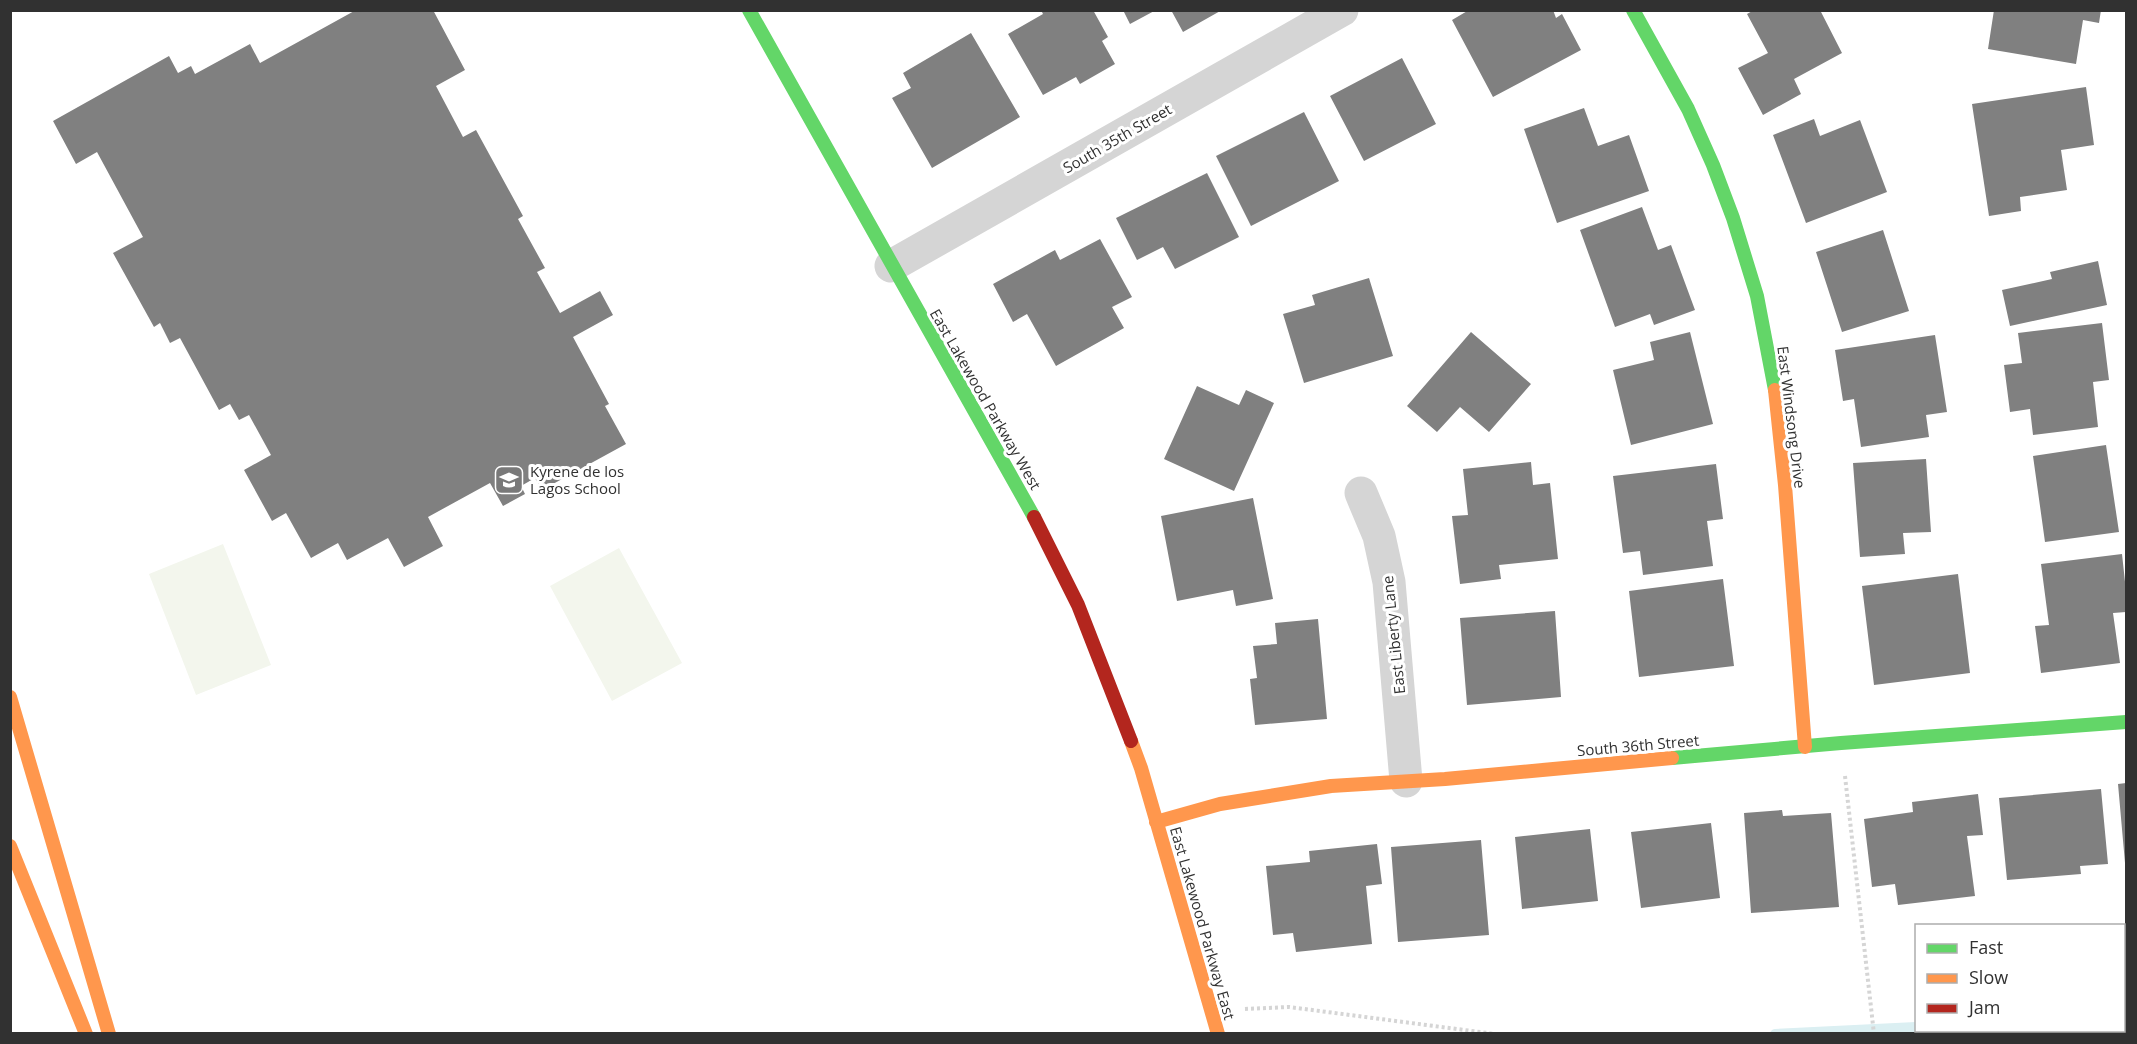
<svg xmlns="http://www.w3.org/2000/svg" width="2137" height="1044" viewBox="0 0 2137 1044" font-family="'Open Sans',sans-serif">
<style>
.green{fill:#f3f6ed}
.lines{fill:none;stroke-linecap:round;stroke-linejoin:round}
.stream{stroke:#dbeff2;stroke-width:10}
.building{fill:#808080}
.path{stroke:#d5d5d5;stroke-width:4;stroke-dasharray:3 3;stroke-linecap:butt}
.street{stroke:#d5d5d5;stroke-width:33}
.fast{stroke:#63d668;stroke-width:14}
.slow{stroke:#ff974d;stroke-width:14}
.jam{stroke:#b3261e;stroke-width:14}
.labels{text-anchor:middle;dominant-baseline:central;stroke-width:6;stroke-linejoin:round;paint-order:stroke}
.street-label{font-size:15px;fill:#313131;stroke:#fff}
.poi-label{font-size:15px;fill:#313131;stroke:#fff;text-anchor:start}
</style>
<rect width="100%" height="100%" fill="#fff"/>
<path class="green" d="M223 544 271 665 196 695 149 574Z
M619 548 682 663 612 701 550 586Z"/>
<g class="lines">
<path class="stream" d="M2124 1009H2126
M1775 1034 1916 1027"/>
</g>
<path class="building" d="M356 10H433L465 70 436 86 463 137 476 130 523 216 518 219 545 268 537 272 560 313 600 291 613 315 573 337 609 404 605 406 626 444 542 490 535 478 521 486 525 494 503 506 490 483 428 517 443 546 404 567 388 538 347 560 338 543 311 558 286 513 272 521 244 470 271 455 249 415 239 420 230 404 219 410 180 338 170 343 160 323 154 327 113 253 143 237 97 152 76 164 53 121 169 56 178 73 191 66 195 74 250 44 260 63Z
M1041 10H1093L1108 37 1102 41 1115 64 1080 84 1076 77 1043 95 1008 34 1043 14Z
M1123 10H1156L1130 24Z
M1171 10H1222L1183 32Z
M1469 10H1553L1556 18 1562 14 1581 50 1493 97 1452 20Z
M1754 10H1820L1842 53 1794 79 1801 94 1763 115 1738 68 1768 53 1747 14Z
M1994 10H2101L2099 23 2083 20 2076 64 1988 49Z
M971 33 1020 117 932 168 892 98 911 88 903 73Z
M1402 58 1436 124 1364 161 1330 96Z
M2086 87 2094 145 2061 150 2067 190 2020 197 2021 211 1989 216 1972 104Z
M1584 108 1598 146 1629 135 1649 191 1557 223 1524 129Z
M1304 112 1339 181 1251 226 1216 156Z
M1814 119 1820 136 1860 120 1887 192 1806 223 1773 135Z
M1207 173 1239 237 1175 269 1163 247 1137 260 1116 218Z
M1642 207 1658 250 1671 245 1695 310 1654 325 1650 314 1615 327 1580 230Z
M1883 230 1909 311 1842 332 1816 252Z
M1100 239 1132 297 1112 307 1124 328 1056 366 1027 314 1013 322 993 284 1055 250 1060 260Z
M2098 261 2107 305 2010 326 2002 290 2052 279 2050 272Z
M1369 278 1393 356 1304 383 1283 314 1315 305 1312 295Z
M2102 323 2109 380 2093 382 2098 427 2033 435 2030 409 2010 412 2004 365 2022 363 2018 333Z
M1471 332 1531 384 1489 432 1460 407 1437 432 1407 406Z
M1690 332 1713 424 1631 445 1613 370 1654 360 1650 342Z
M1935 335 1947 412 1926 415 1929 437 1861 447 1854 399 1843 401 1835 350Z
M1197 386 1239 405 1246 390 1274 403 1234 491 1164 459Z
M2106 445 2119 532 2045 542 2033 456Z
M1926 459 1931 532 1903 533 1905 554 1860 557 1853 463Z
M1531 462 1533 485 1550 483 1558 559 1499 565 1501 579 1460 584 1452 516 1468 515 1463 469Z
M1716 464 1723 519 1707 521 1713 566 1643 575 1640 551 1623 553 1613 476Z
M1253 498 1273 599 1236 606 1233 590 1177 601 1161 516Z
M2122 554 2126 591V612L2113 613 2120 663 2041 673 2035 626 2049 625 2041 564Z
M1958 574 1970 673 1874 685 1862 586Z
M1723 579 1734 666 1639 677 1629 591Z
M1555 611 1561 697 1467 705 1460 618Z
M1318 619 1327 719 1255 725 1250 679 1257 678 1253 646 1277 644 1275 623Z
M2126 783V863H2125L2118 784Z
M2101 789 2108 864 2080 866 2081 874 2007 880 1999 798Z
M1978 794 1983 835 1967 836 1975 896 1898 905 1895 884 1872 887 1864 819 1913 812 1912 802Z
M1782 810 1783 816 1831 813 1839 907 1751 913 1744 813Z
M1711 823 1720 898 1641 908 1631 832Z
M1590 829 1598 901 1522 909 1515 837Z
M1481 840 1489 935 1398 942 1391 847Z
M1377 844 1382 884 1366 886 1372 944 1296 952 1293 933 1273 935 1266 866 1310 862 1309 851Z"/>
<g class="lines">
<path class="path" d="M1845 776 1874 1034
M1245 1009 1289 1007 1495 1034"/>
<path class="street" d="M891 266 1342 10
M1361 493 1379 536 1389 582 1406 781"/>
<path class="fast" d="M749 10 1034 517
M1633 10 1688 109 1713 165 1733 218 1757 296 1775 390
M1672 758 1841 743 2126 722"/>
<path class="slow" d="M1775 390 1785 485 1805 747
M10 697 109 1034
M1131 741 1141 768 1218 1034
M1156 822 1220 804 1331 786 1445 779 1672 758
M10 846 86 1034"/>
<path class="jam" d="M1034 517 1078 605 1131 741"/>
</g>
<defs>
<g id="school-square" transform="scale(1.5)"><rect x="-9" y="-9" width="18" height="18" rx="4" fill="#797979" stroke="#fff"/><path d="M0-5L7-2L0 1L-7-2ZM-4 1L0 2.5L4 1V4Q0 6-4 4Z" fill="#fff"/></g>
</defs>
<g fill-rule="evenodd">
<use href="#school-square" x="509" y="480"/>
</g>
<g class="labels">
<g class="street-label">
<text transform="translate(1117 138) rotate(-30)">South 35th Street</text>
<text transform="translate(986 399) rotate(60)">East Lakewood Parkway West</text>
<text transform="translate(1792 417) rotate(83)">East Windsong Drive</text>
<text transform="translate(1393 635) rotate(-96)">East Liberty Lane</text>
<text transform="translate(1638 745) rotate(-5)">South 36th Street</text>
<text transform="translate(1203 923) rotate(74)">East Lakewood Parkway East</text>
</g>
<g class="poi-label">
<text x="530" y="471">Kyrene de los<tspan x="530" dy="17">Lagos School</tspan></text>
</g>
</g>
<rect width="2137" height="1044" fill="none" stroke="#313131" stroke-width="24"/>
<rect x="1915" y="924" width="210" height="108" fill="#ffffff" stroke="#adadad" stroke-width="1.5"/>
<rect x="1927" y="944" width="30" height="9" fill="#63d668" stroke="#adadad" stroke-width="1.5"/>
<text x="1969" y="954" font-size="18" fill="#313131">Fast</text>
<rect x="1927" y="974" width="30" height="9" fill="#ff974d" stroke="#adadad" stroke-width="1.5"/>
<text x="1969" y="984" font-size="18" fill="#313131">Slow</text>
<rect x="1927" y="1004" width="30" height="9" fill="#b3261e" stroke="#adadad" stroke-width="1.5"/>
<text x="1969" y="1014" font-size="18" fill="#313131">Jam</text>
</svg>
